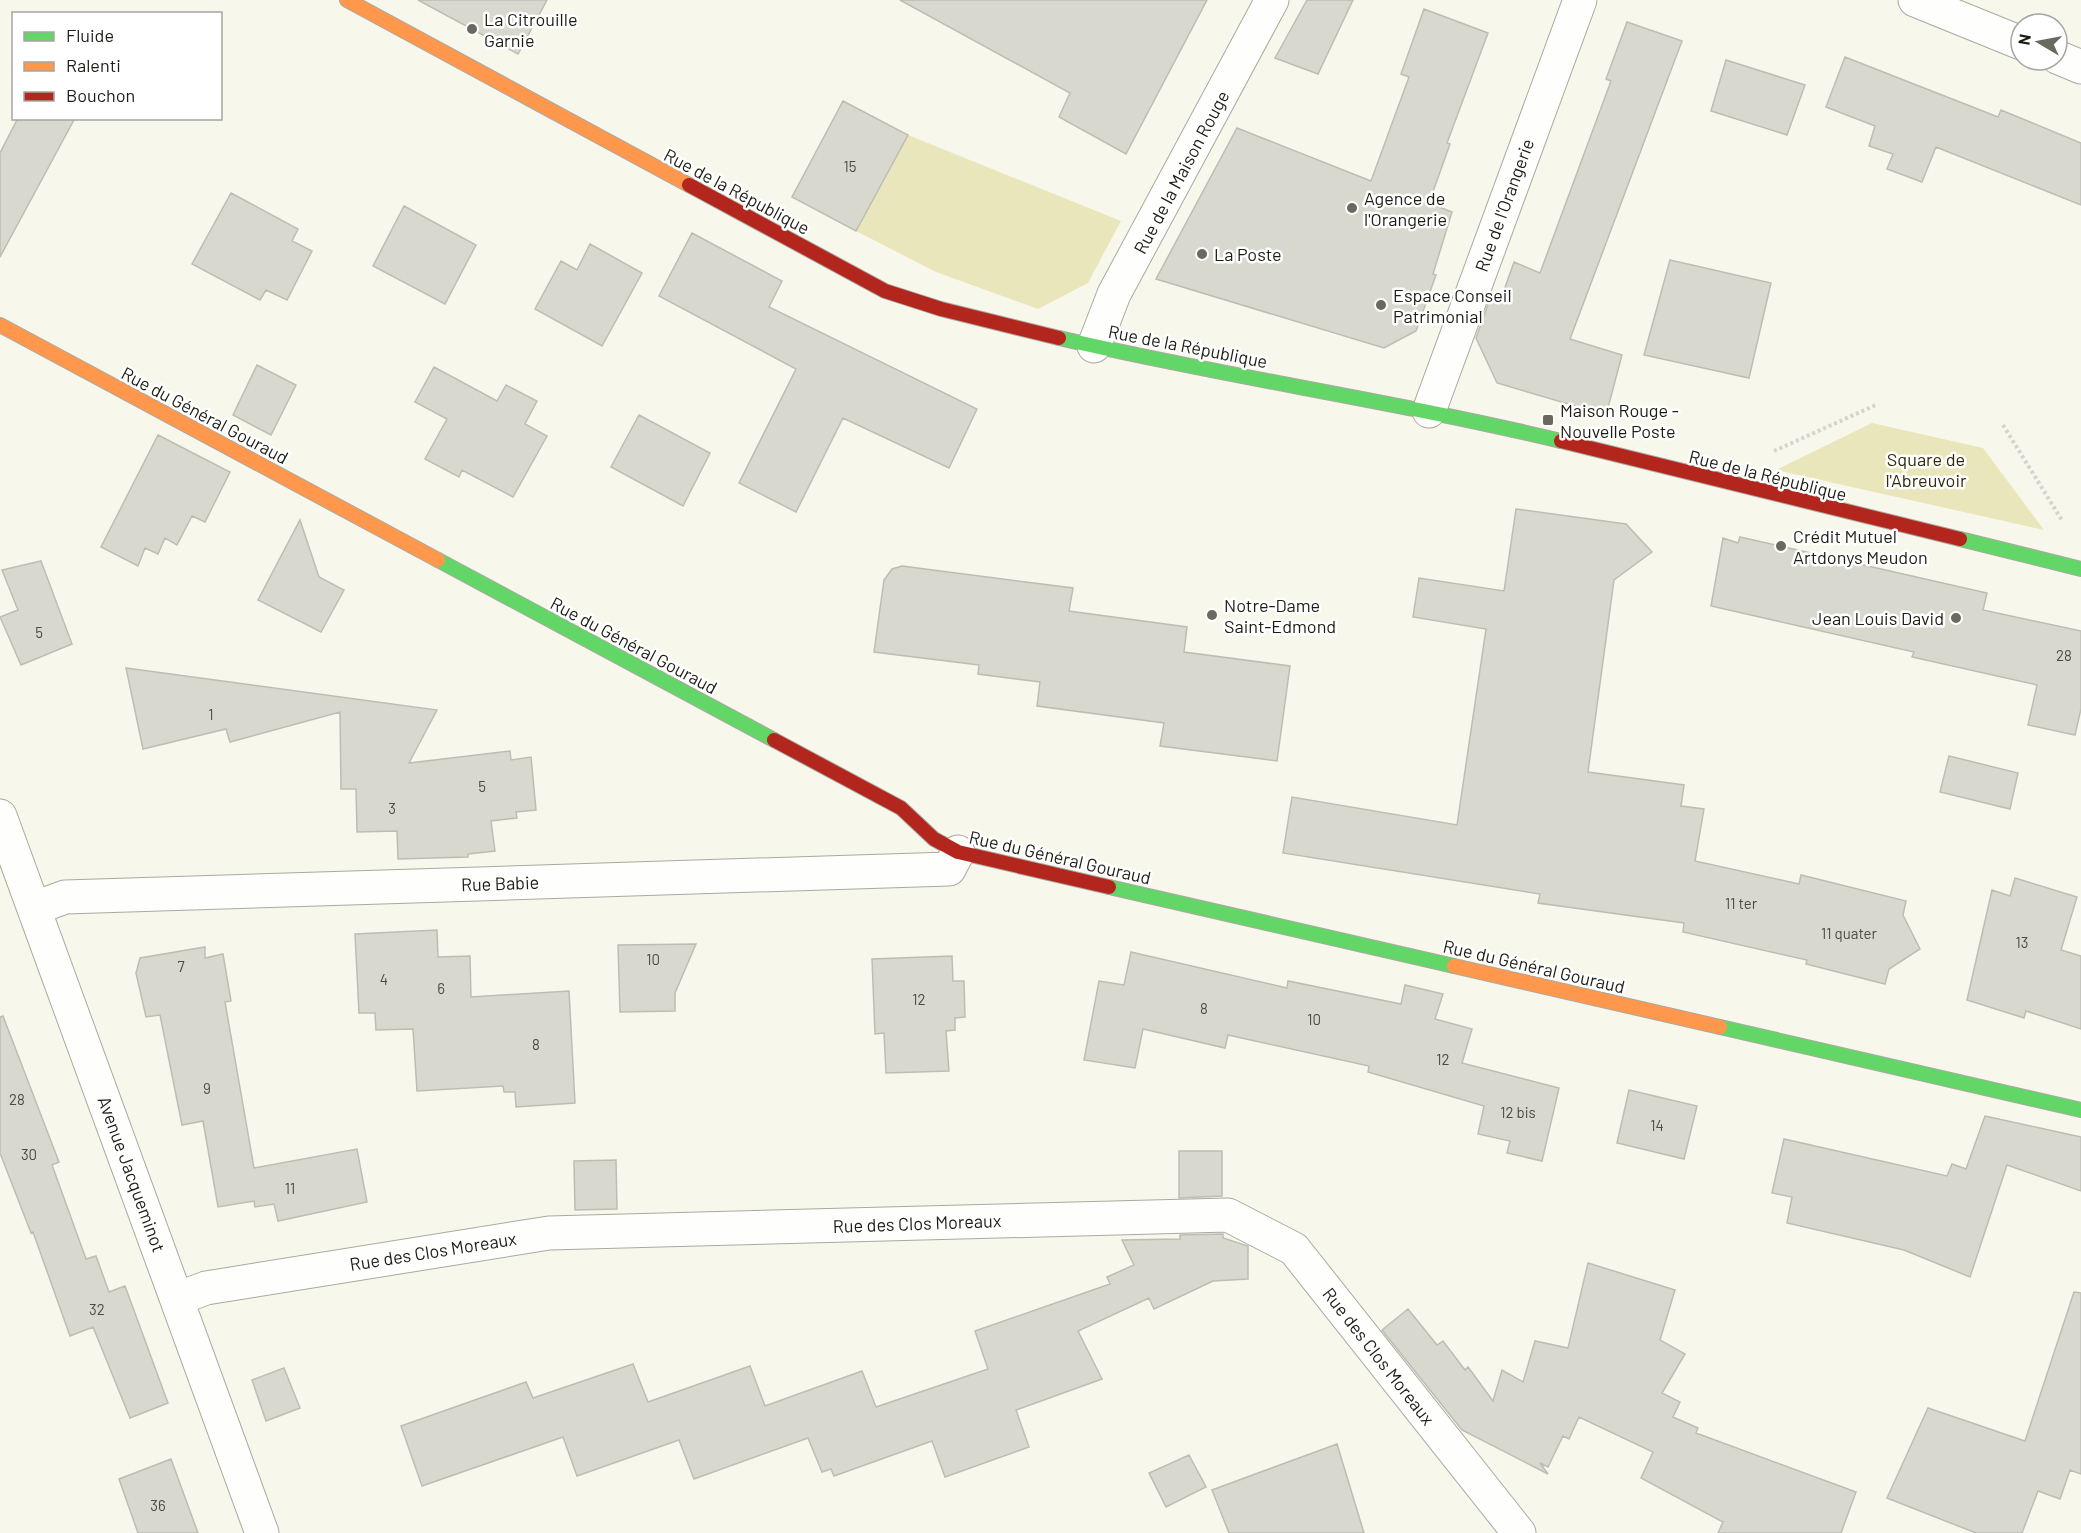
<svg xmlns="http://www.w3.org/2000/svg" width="2081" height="1533" viewBox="0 0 2081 1533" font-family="Barlow,sans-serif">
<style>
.green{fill:#eae6bb}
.building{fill:#d9d8ce;stroke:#bebdb4;stroke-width:1.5}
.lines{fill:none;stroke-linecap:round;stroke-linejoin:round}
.street-casing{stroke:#aaa9a1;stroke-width:35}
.fast-casing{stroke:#aaa9a1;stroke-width:16}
.slow-casing{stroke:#aaa9a1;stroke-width:16}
.jam-casing{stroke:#aaa9a1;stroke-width:16}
.path{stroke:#d3d3d0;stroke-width:4;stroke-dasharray:3 3;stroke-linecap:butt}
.street{stroke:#fefefc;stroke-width:33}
.fast{stroke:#63d668;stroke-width:14}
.slow{stroke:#ff974d;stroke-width:14}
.jam{stroke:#b3261e;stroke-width:14}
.poi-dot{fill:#6a6960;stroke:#fff;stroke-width:2}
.labels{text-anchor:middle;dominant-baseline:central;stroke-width:5;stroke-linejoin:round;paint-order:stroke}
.number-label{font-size:15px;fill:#4d4c43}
.poi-label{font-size:18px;fill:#1e1d15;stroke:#fff;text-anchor:start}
.street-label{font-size:18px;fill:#1e1d15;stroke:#fff}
.park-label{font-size:18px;fill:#302c0c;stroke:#fff}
</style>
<rect width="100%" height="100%" fill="#f8f7eb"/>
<path class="green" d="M908 135 1121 221 1088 283 1038 309 936 272 856 231Z
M1872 423 1983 448 2044 530 1776 470Z"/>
<path class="building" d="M418 0H547L518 54Z
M900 0H1207L1126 154 1059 117 1070 93Z
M1307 0H1353L1318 74 1275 58Z
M1424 9 1488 33 1447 143 1450 144 1429 203 1452 212 1433 274 1436 275 1416 331 1384 348 1156 279 1237 128 1371 181 1409 77 1401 74Z
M1627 22 1682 41 1570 339 1622 355 1606 415 1497 383 1476 338 1492 293 1502 296 1514 262 1540 273 1611 81 1606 79Z
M1845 57 1998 117 2001 110 2081 143V205L1936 147 1922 182 1887 169 1893 154 1869 146 1875 126 1826 107Z
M1726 60 1805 85 1787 135 1711 111Z
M843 101 908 135 856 231 792 197Z
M18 118H75L0 257V153Z
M231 193 298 229 292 241 312 251 287 300 266 290 260 300 192 264Z
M404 206 476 245 445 304 373 266Z
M692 233 782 281 769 307 977 409 949 468 843 418 796 512 739 483 796 369 659 296Z
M590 244 642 273 602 346 535 309 561 261 577 270Z
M1670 260 1771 283 1749 378 1644 355Z
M257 365 296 385 271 435 233 415Z
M434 367 497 401 506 385 537 401 525 424 547 436 513 497 462 470 459 477 425 459 447 419 415 402Z
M639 415 710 453 683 506 611 467Z
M158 435 230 472 205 522 192 516 177 545 165 538 158 554 145 548 138 566 101 547Z
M1516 509 1626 524 1652 552 1614 580 1588 772 1684 785 1681 806 1704 809 1695 861 1799 884 1801 875 1906 901 1903 915 1920 949 1889 969 1885 984 1806 964 1807 960 1683 932 1684 923 1538 903 1540 894 1283 853 1292 797 1457 825 1486 629 1413 617 1419 578 1504 591Z
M300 520 319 577 344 590 321 632 258 600Z
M1740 537 1987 593 1983 610 2081 631V709L2075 735 2028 725 2037 685 1912 657 1914 652 1711 606 1723 538 1738 543Z
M41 561 72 644 21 665 0 617 18 610 2 570Z
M902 566 1073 588 1069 611 1187 627 1184 652 1290 666 1277 761 1160 746 1164 723 1037 706 1040 682 978 674 979 665 874 652 884 580 892 569Z
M126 668 437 710 409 763 510 751 511 760 531 757 536 810 516 812 517 818 491 821 495 851 468 854V857L398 859 397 831 357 832 356 789H341L340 712 230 742 226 729 143 749Z
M1949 756 2018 773 2010 809 1940 792Z
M2015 878 2077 897 2061 950 2081 956V1029L2026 1011 2024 1018 1967 1000 1992 890 2010 896Z
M437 930 438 957 470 956 471 997 569 991 575 1103 516 1107 515 1092H504L503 1086 417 1091 413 1029 376 1030 375 1013H359L355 934Z
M696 944 675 993V1011L620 1012 618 945Z
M205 947V958L223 954 231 1001 225 1002 254 1168 357 1149 367 1202 278 1221 274 1204 255 1207 254 1201 218 1207 203 1121 182 1125 160 1015 146 1017 136 973 140 958Z
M1131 952 1287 988 1288 981 1401 1004 1405 985 1443 994 1435 1019 1472 1029 1462 1063 1559 1088 1542 1161 1507 1153 1510 1141 1478 1134 1484 1106 1368 1072 1369 1066 1228 1035 1225 1048 1143 1029 1135 1068 1084 1060 1099 981 1124 985Z
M952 956 953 981H964L965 1017 955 1018V1030L946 1031 949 1071 886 1073 884 1033 875 1034 872 959Z
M3 1016 59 1162 52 1165 86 1259 96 1256 109 1292 125 1286 168 1403 130 1418 93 1327 70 1336 33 1232 31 1233 0 1153V1017Z
M1629 1090 1697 1106 1684 1159 1617 1143Z
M1985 1116 2081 1137V1191L2007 1165 1970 1277 1904 1250 1787 1223 1792 1197 1772 1193 1784 1139 1947 1176 1952 1164 1966 1169Z
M1179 1151H1222V1196L1179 1198Z
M616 1160 617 1209 575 1210 574 1161Z
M1223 1234V1238L1248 1246V1279L1213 1281 1154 1309 1149 1298 1078 1331 1102 1379 1016 1410 1029 1447 945 1477 932 1441 834 1476 831 1469 822 1472 808 1438 694 1479 679 1440 577 1476 563 1437 422 1486 401 1426 526 1382 533 1398 633 1364 648 1402 750 1366 765 1406 862 1371 876 1407 988 1369 975 1331 1110 1284 1107 1277 1134 1265 1122 1240 1180 1239V1235Z
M1588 1263 1675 1290 1660 1340 1685 1354 1662 1393 1680 1402 1673 1417 1698 1428 1696 1433 1856 1492 1841 1533H1718L1723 1522 1641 1478 1653 1452 1579 1417 1569 1439 1563 1436 1548 1467 1540 1463 1548 1474 1462 1430 1382 1330 1408 1309 1437 1345 1443 1341 1465 1370 1468 1367 1493 1401 1502 1370 1523 1382 1535 1341 1568 1348Z
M2074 1292 2081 1293V1474L2070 1470 2060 1499 2038 1491 2022 1533H1976L1887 1498 1928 1408 2025 1441Z
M284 1368 300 1408 266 1421 252 1380Z
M1337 1444 1364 1533H1229L1212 1490Z
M1189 1455 1206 1487 1166 1507 1149 1473Z
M171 1459 198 1533H138L119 1479Z"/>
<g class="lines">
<g class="street-casing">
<path id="street" d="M1915 0 2021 43
M2057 57 2081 67
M1094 346 1114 294 1272 0
M1429 411 1580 0
M0 816 262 1533
M35 908 65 897 949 869 958 852
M177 1299 206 1288 549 1233 1228 1215 1294 1249 1519 1533"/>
</g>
<g class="fast-casing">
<path id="fast" d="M1059 338C1226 377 1395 401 1561 441
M1960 539 2081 569
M438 560 774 740
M1109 887 1454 966
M1720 1027 2081 1110"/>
</g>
<g class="slow-casing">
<path id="slow" d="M347 0 689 185
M0 325 438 560
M1454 966 1720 1027"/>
</g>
<g class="jam-casing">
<path id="jam" d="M689 185 885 291 941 309 1059 338
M1561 441 1960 539
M774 740 901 808 934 839 958 852 1109 887"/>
</g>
<path class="path" d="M2003 425 2063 522
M1774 451 1878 404"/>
<use href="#street" class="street"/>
<use href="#fast" class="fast"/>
<use href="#slow" class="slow"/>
<use href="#jam" class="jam"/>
</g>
<g class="poi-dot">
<circle cx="472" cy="29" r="6"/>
<circle cx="1352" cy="208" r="6"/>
<circle cx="1202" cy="254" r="6"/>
<circle cx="1381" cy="305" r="6"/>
<rect x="1542" y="414" width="12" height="12" rx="3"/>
<circle cx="1781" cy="546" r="6"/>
<circle cx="1212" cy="615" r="6"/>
<circle cx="1956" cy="618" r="6"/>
</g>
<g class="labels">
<g class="number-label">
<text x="850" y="166">15</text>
<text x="39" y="632">5</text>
<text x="2064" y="655">28</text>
<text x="211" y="714">1</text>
<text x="482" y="786">5</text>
<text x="392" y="808">3</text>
<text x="1741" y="903">11 ter</text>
<text x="1849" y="933">11 quater</text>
<text x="2022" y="942">13</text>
<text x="653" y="959">10</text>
<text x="181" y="966">7</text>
<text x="384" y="979">4</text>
<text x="441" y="988">6</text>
<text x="919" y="999">12</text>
<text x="1204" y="1008">8</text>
<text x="1314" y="1019">10</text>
<text x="536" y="1044">8</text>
<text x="1443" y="1059">12</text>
<text x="207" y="1088">9</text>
<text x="17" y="1099">28</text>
<text x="1518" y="1112">12 bis</text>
<text x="1657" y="1125">14</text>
<text x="29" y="1154">30</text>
<text x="290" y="1188">11</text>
<text x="97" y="1309">32</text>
<text x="158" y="1505">36</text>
</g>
<g class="poi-label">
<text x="484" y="19">La Citrouille<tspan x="484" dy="21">Garnie</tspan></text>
<text x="1364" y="198">Agence de<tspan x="1364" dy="21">l'Orangerie</tspan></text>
<text x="1214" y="254">La Poste</text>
<text x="1393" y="295">Espace Conseil<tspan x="1393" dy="21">Patrimonial</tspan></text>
<text x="1560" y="410">Maison Rouge -<tspan x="1560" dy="21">Nouvelle Poste</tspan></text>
<text x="1793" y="536">Crédit Mutuel<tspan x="1793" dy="21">Artdonys Meudon</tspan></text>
<text x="1224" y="605">Notre-Dame<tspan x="1224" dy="21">Saint-Edmond</tspan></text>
<text x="1944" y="618" text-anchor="end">Jean Louis David</text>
</g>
<g class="street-label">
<text transform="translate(1181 172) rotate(-62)">Rue de la Maison Rouge</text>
<text transform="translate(737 191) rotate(28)">Rue de la République</text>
<text transform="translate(1504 205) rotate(-70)">Rue de l'Orangerie</text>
<text transform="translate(1188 346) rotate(11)">Rue de la République</text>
<text transform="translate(205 415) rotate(28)">Rue du Général Gouraud</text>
<text transform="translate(1768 475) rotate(14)">Rue de la République</text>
<text transform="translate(634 645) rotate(28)">Rue du Général Gouraud</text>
<text transform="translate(1060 857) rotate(13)">Rue du Général Gouraud</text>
<text transform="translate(500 883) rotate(-2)">Rue Babie</text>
<text transform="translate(1534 966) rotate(13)">Rue du Général Gouraud</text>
<text transform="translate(132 1174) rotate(70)">Avenue Jacqueminot</text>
<text transform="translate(917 1223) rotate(-2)">Rue des Clos Moreaux</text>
<text transform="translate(433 1251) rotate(-9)">Rue des Clos Moreaux</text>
<text transform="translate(1379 1356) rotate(52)">Rue des Clos Moreaux</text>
</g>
<g class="park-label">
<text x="1926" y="459">Square de<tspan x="1926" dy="21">l'Abreuvoir</tspan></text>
</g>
</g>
<rect x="12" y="12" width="210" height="108" fill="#ffffff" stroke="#a5a5a1" stroke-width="1.5"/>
<rect x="24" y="32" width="30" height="9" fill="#63d668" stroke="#a5a5a1" stroke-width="1.5"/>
<text x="66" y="42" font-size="18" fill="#1e1d15">Fluide</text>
<rect x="24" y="62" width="30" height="9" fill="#ff974d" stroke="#a5a5a1" stroke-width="1.5"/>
<text x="66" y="72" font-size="18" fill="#1e1d15">Ralenti</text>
<rect x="24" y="92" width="30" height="9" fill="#b3261e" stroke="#a5a5a1" stroke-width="1.5"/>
<text x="66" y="102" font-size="18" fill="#1e1d15">Bouchon</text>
<g transform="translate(2039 42) rotate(280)"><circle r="28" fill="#ffffff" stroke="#a5a5a1" stroke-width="1.5"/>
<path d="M0-4.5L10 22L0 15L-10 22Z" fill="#6a6960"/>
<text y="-9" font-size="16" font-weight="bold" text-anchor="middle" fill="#1e1d15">N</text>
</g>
</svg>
